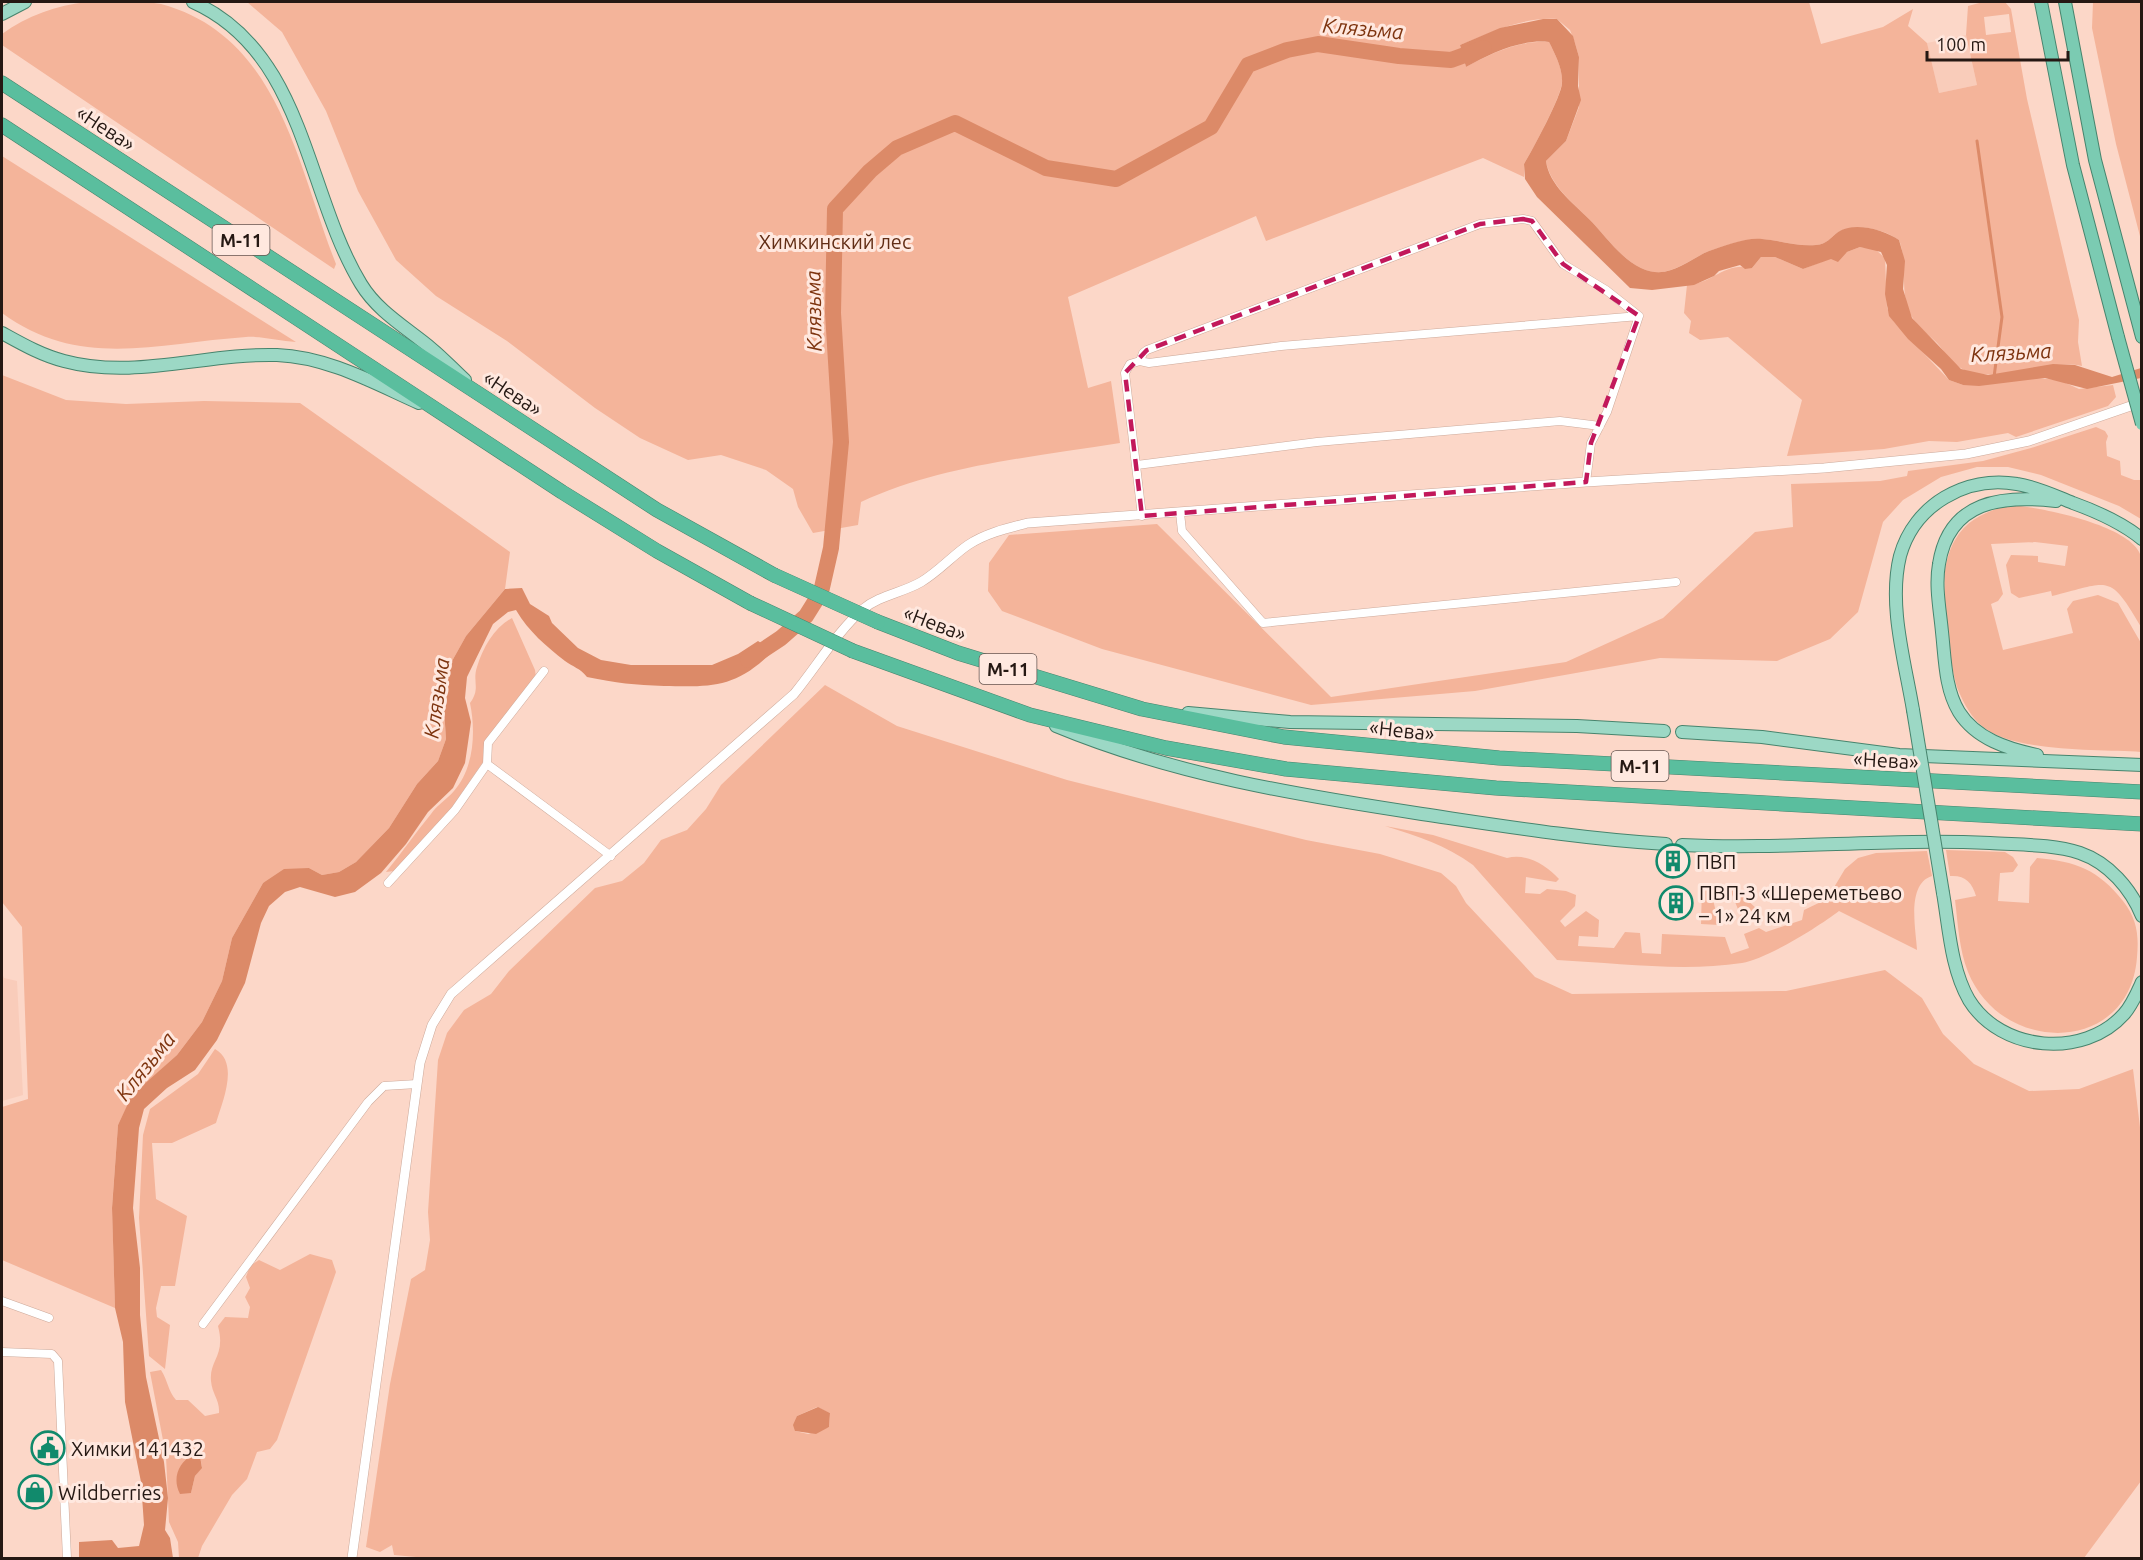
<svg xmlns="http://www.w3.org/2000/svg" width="2143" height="1560" viewBox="0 0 2143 1560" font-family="Ubuntu,sans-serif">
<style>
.built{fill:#f9ccba}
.green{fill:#f4b49a;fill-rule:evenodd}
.water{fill:#dc8a68}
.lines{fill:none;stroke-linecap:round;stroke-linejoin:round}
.stream{stroke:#dc8a68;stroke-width:3}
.river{stroke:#dc8a68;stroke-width:16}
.minor-casing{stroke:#cdaa9b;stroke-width:9}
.tertiary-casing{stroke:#cdaa9b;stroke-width:10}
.primary-casing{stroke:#47846d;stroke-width:14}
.trunk-casing{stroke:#47846d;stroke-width:14}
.motorway-casing{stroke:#47846d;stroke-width:15}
.minor{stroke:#fff;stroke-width:8}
.tertiary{stroke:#fff;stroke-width:9}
.primary{stroke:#9cd8c5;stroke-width:12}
.trunk{stroke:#7bcbb2;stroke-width:12}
.motorway{stroke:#5abe9e;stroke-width:14}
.primary-bridge-casing{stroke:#47846d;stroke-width:14;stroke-linecap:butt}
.trunk-bridge-casing{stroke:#47846d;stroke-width:14;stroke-linecap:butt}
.motorway-bridge-casing{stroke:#47846d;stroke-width:15;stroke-linecap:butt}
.primary-bridge{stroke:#9cd8c5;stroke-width:12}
.trunk-bridge{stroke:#7bcbb2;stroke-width:12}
.motorway-bridge{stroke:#5abe9e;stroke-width:14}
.marked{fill:none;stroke:#c2185b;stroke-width:4.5;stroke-dasharray:12 8;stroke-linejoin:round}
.labels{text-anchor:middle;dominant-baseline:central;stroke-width:6;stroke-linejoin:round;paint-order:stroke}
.shield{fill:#ffe8df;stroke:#665650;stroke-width:1.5}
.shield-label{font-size:18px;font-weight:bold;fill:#251813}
.street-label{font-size:20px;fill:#251813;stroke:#ffe8df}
.park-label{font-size:20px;fill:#622d15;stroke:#ffe8df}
.poi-label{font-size:20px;fill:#251813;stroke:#ffe8df;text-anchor:start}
.water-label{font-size:21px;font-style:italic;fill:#7e340f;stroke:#ffe8df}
</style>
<rect width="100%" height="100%" fill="#fcd7c8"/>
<path class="built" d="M1966 35 1977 85 1939 93 1927 43Z
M2 973 4 978 17 981 23 1095 2 1101Z"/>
<path class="green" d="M88 2C111 2 138 0 161 4 280 36 297 166 336 264L334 269 2 45V34C27 16 56 5 88 2Z
M247 2H1809L1821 44 1883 27 1913 9 1908 26 1927 43 1939 93 1977 85 1966 35 1968 6 1983 2H2005L2011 9 2027 99 2079 320 2078 342 2082 366C2044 358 1990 388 1959 367 1950 361 1945 352 1937 343 1929 335 1918 327 1912 317 1898 292 1909 265 1899 240 1884 229 1855 222 1838 232 1830 238 1827 244 1816 245 1798 247 1779 240 1761 239 1747 238 1723 246 1709 251 1687 260 1668 281 1641 268 1621 259 1604 234 1589 219 1573 203 1550 185 1546 161L1566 141 1579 107V57L1575 43 1570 30 1557 19C1522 17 1492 32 1460 45L1466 67C1492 53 1520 40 1549 42 1555 54 1563 69 1562 82 1562 95 1532 151 1524 164V177L1483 158 1266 241 1256 216 1068 297 1088 388 1111 381 1120 443C1034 457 941 465 861 502L858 525 813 533 798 507 793 489 766 470 721 455 688 460 640 438 595 408 507 341 436 296 396 260 358 191 326 111 282 32ZM2009 14 2011 32 1986 35 1984 17Z
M2093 2H2141V240L2116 144 2092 28Z
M2 156 296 342C280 341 262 336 246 337 158 343 79 370 2 313Z
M1860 247 1875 249 1885 258 1887 308 1894 322 1949 380 1963 385H1979L2037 378 2059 380 2079 389 2113 385 2116 397 2108 406 2016 437 2008 433 1957 442 1929 441 1884 449 1787 456 1802 400 1728 337 1700 340 1689 333 1691 321 1684 313 1687 285C1712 284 1725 261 1752 268L1761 257H1775L1803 269Z
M2 375 66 400 126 404 204 401 300 403 510 552 505 589 466 636 442 679 446 739 438 761 417 784 389 828 356 862 339 872 322 875 309 868 263 883 232 938 222 981 202 1022 177 1055 133 1095 118 1125 112 1207 115 1308 2 1260V1107L28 1099 22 927 2 902Z
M2096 427 2105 431 2108 436 2106 442 2107 456 2120 461 2121 475 2134 480H2141V519L2119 506 2041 475 2008 467H1977L1941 477 1903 500 1883 522 1858 612 1830 639 1777 661 1660 658 1475 691 1311 705 1102 649 1002 611 988 591 989 563 1009 535 1157 524 1331 697 1566 662 1663 618 1755 532 1793 527 1791 484 1880 481 1907 476 1908 471 1983 461 2031 448Z
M2010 505C2039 507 2132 525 2141 556 2143 570 2141 610 2141 627 2109 572 2110 582 2052 596L2051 591 2019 598 2011 593 2006 565 2011 555 2038 556V562L2065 566 2068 546 2035 542 1991 544 2003 594 1998 601 1991 604 2003 650 2073 633 2067 609 2073 601 2098 595 2118 603 2141 643V752C2100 749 2013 753 1982 726 1972 718 1964 704 1959 692 1949 669 1943 597 1945 571 1946 562 1950 548 1955 540 1967 519 1987 511 2010 505Z
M512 618 535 670 536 678 489 738 483 762 441 823 394 871 386 872C402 853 415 833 431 814 437 805 447 799 454 791 474 768 476 732 470 703 481 688 472 682 477 667 483 647 495 627 512 618Z
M825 685 897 726 1067 780 1306 840 1380 854 1441 873 1456 886 1466 903 1535 977 1572 994 1786 991 1885 970 1922 998 1943 1034 1974 1064 2029 1091 2079 1089 2133 1069 2142 1144 2141 1481 2084 1558H427L394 1555 392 1545 380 1552 366 1547 390 1384 411 1279 425 1270 430 1240 428 1212 438 1060 447 1033 464 1010 491 994 509 971 595 888 622 881 644 863 661 840 687 830 706 809 721 785ZM817 1407 830 1413 829 1427 808 1434 795 1431 797 1416Z
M1385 826 1433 835 1507 858C1527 853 1546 865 1559 879L1556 882 1526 877 1525 893 1540 894 1547 889 1566 891 1576 895 1575 906 1560 921 1565 927 1586 911 1599 920 1598 937 1579 936 1578 946 1614 948 1625 932 1640 933 1642 953 1661 954 1662 934 1725 937 1731 954 1749 948 1744 934 1759 928 1766 932 1802 920 1804 910 1827 899 1845 869 1858 858 1876 853 1927 851 1932 876C1906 884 1916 930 1917 950L1839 911C1818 927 1767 959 1742 963 1682 972 1618 963 1557 960L1473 865C1446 845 1417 836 1385 826Z
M1946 850 2005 852 2013 857 2018 865 2013 872 2000 873 1998 901 2029 903 2030 867 2037 858C2075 861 2099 870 2123 901 2137 919 2139 935 2137 957 2130 1055 2002 1056 1968 972 1959 949 1958 924 1955 900L1976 896C1972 882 1965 875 1950 876Z
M1702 887 1734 888 1757 909 1753 915 1742 919 1731 892 1711 891 1719 925 1701 924Z
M215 1049C240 1063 222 1102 216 1123L172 1143H152L156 1199 187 1216 175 1286H161L156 1308 157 1317 170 1325 165 1369 149 1356 139 1218 143 1135 150 1109 198 1074Z
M310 1254 332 1260 336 1272 277 1440 270 1449 257 1452 247 1479 232 1495 202 1546 198 1558H179L178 1542 169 1522 166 1456 150 1372 161 1370C168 1381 168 1391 176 1400H188L205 1416 219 1413C220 1400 212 1394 211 1381 209 1360 226 1356 218 1326L225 1317 248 1318 250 1307 245 1297 250 1288 246 1277 250 1266 259 1260 280 1270ZM194 1454 200 1456 202 1467 195 1476 191 1493 182 1465Z"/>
<path class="water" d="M1543 19H1557L1573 36 1579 57 1578 86 1581 100 1566 141 1546 161C1549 185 1573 203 1589 219 1604 234 1621 259 1641 268 1669 281 1687 260 1709 251 1723 246 1747 237 1762 239 1779 240 1798 247 1816 245 1827 244 1830 238 1838 232 1854 221 1885 230 1899 240L1905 261 1903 289 1912 318 1961 369 1988 375 2053 364 2075 365 2112 377 2141 368V378L2087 389 2045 378 1979 386 1963 385 1949 380 1941 369 1908 339 1889 316 1885 294 1887 265 1881 252 1860 247 1847 252 1838 262 1831 259 1803 269 1775 257H1761L1752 268 1745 269 1740 265 1719 271 1714 276 1694 285 1652 290 1630 288 1537 197 1525 179 1524 164C1532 151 1562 95 1562 83 1563 69 1555 54 1549 42 1520 39 1491 53 1466 67L1460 45 1500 28Z
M522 588 530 604 549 616 552 623 578 648 601 660 631 665H712L738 654 758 641 773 651C736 688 713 687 664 686 635 685 616 683 587 677 580 668 573 667 565 661 546 646 529 632 516 610L508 612 493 624 467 677 465 698 471 722 465 763 453 788 428 812 406 844 381 873 355 892 335 897 300 887 285 892 269 906 261 923 245 983 217 1040 195 1070 167 1088 144 1109 139 1128 133 1208 140 1268V1315L146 1377 164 1462 168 1498 165 1530 170 1538 173 1558H79V1542L112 1540 118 1548 139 1546 144 1525 141 1482 125 1402 123 1342 115 1308 112 1208 118 1125 132 1095 177 1055 202 1022 222 981 232 938 263 883 284 869 309 868 322 875 339 872 356 862 389 828 417 784 438 761 446 739 442 679 466 636 505 589Z
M818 1407 830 1413 829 1427 816 1434 795 1431 793 1425 797 1416Z
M194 1454 200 1456 202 1468 195 1476 191 1493 180 1494C172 1479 178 1462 194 1454Z"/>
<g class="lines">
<path class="stream" d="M1977 141 2002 317 1994 377"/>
<path class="river" d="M748 660 781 638 806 616 821 592 831 548 841 442 833 313 835 209 870 171 897 148 955 123 1046 168 1116 179 1211 127 1248 65 1287 50 1318 44 1399 56 1451 60 1484 48"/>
<g class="minor-casing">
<path id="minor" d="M1523 219 1532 221 1563 264 1606 290 1639 316 1281 346 1149 363 1140 361 1143 353 1147 350 1480 224Z
M1140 361 1130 364 1125 373 1142 516
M1137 465 1317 442 1560 421 1600 426
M1586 482 1591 443 1607 412 1639 316
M1180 513 1182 531 1263 623 1676 582
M487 764 488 743 544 671
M388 883 455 810 487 764 611 856
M2 1301 49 1318
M203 1324 368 1102 384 1086 417 1084
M2 1352 52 1354 58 1361 67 1558"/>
</g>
<g class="tertiary-casing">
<path id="tertiary" d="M352 1558 420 1063 432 1025 451 994 794 694C817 666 836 633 863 609 880 595 902 593 921 582 938 572 952 556 968 545 986 533 1008 528 1028 523L1586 482 1824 468 1966 454 2029 441 2142 402"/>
</g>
<g class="primary-casing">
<path id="primary" d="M193 2C305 52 305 192 361 284 378 312 407 328 432 349 443 358 454 370 465 380
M2 14 25 2
M2 333C22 344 41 355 64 361 134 380 206 353 277 355 328 357 374 383 419 403
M1913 710C1905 662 1888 605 1900 556 1914 505 1966 475 2017 484 2037 487 2055 496 2073 503 2098 512 2121 522 2142 539
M1188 713 1290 722 1577 726 1664 731
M1056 726C1174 775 1297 795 1422 814 1503 826 1583 839 1666 844
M1682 732 1762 737 1899 755 2142 765
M2037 755C2008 749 1976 739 1959 712 1945 689 1945 659 1942 632 1940 610 1935 586 1939 564 1949 500 2003 495 2056 501
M1682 845C1785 850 1887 838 1990 843 2020 845 2052 844 2080 853 2109 863 2131 889 2142 916
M1943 893C1949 928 1951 969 1969 1000 2001 1052 2084 1059 2124 1014 2132 1005 2137 993 2142 982"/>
</g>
<g class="trunk-casing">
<path id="trunk" d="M2041 2 2073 165 2118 337
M2065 2 2095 160 2142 337"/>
</g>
<g class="motorway-casing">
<path id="motorway" d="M2 83 657 510 774 575
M2 125 562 492 657 551 750 603
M878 622 958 653 1142 709 1284 737 1499 758 2142 792
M853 651 1030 715 1166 748 1286 769 1496 788 2142 824"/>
</g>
<use href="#minor" class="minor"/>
<use href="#tertiary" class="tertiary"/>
<use href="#primary" class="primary"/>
<use href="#trunk" class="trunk"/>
<use href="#motorway" class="motorway"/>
<g class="primary-bridge-casing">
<path id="primary-bridge" d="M1913 710 1943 893"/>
</g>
<g class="trunk-bridge-casing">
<path id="trunk-bridge" d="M2118 337 2142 424"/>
</g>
<g class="motorway-bridge-casing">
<path id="motorway-bridge" d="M774 575 878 622
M750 603 853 651"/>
</g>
<use href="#primary-bridge" class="primary-bridge"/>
<use href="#trunk-bridge" class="trunk-bridge"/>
<use href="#motorway-bridge" class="motorway-bridge"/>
</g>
<path class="marked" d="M1523 219 1532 221 1563 264 1639 316 1591 443 1586 482 1142 516 1125 373 1147 350 1480 224Z"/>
<defs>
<g id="building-ring" transform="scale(1.725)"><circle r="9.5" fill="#ffe8df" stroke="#118a6c" stroke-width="1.5"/><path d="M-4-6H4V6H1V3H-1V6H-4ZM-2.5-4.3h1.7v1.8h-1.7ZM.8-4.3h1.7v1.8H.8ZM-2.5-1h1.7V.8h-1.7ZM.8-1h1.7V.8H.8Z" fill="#118a6c"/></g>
<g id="civic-ring" transform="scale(1.725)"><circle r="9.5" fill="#ffe8df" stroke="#118a6c" stroke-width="1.5"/><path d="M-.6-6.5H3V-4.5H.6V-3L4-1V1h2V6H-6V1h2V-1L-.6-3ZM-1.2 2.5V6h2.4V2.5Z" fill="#118a6c"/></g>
<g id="shop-ring" transform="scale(1.725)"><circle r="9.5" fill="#ffe8df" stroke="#118a6c" stroke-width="1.5"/><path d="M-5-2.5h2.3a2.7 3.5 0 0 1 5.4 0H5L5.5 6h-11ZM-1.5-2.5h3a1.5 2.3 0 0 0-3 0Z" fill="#118a6c"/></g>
</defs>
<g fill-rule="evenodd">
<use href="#building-ring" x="1673" y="861"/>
<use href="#building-ring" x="1676" y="903"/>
<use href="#civic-ring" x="48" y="1448"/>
<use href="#shop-ring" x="35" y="1492"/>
</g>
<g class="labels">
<g class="shield">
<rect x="212.5" y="225" width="57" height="30" rx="4.5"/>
<rect x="979.5" y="654" width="57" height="30" rx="4.5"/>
<rect x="1611.5" y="751" width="57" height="30" rx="4.5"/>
</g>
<g class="shield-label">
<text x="241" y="240">М-11</text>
<text x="1008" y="669">М-11</text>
<text x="1640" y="766">М-11</text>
</g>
<g class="street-label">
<text transform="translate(106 128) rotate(33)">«Нева»</text>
<text transform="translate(513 393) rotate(33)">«Нева»</text>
<text transform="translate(935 623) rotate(21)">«Нева»</text>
<text transform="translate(1402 730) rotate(6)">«Нева»</text>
<text transform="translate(1886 760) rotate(3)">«Нева»</text>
</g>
<g class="park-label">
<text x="835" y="241">Химкинский лес</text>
</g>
<g class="poi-label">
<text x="1696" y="861">ПВП</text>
<text x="1699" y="892">ПВП-3 «Шереметьево<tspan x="1699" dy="23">– 1» 24 км</tspan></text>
<text x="71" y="1448">Химки 141432</text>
<text x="58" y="1492">Wildberries</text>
</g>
<g class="water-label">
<text transform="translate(1363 28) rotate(5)">Клязьма</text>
<text transform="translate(813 311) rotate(-91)">Клязьма</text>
<text transform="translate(2011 352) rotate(-3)">Клязьма</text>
<text transform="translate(436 698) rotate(-82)">Клязьма</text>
<text transform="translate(145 1066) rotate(-51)">Клязьма</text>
</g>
</g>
<rect width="2143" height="1560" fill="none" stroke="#251813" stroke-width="6"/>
<path d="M1927 51v9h141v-9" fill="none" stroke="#251813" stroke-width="3"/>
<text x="1936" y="51" font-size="18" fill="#251813" stroke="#ffe8df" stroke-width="4.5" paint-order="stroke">100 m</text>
</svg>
